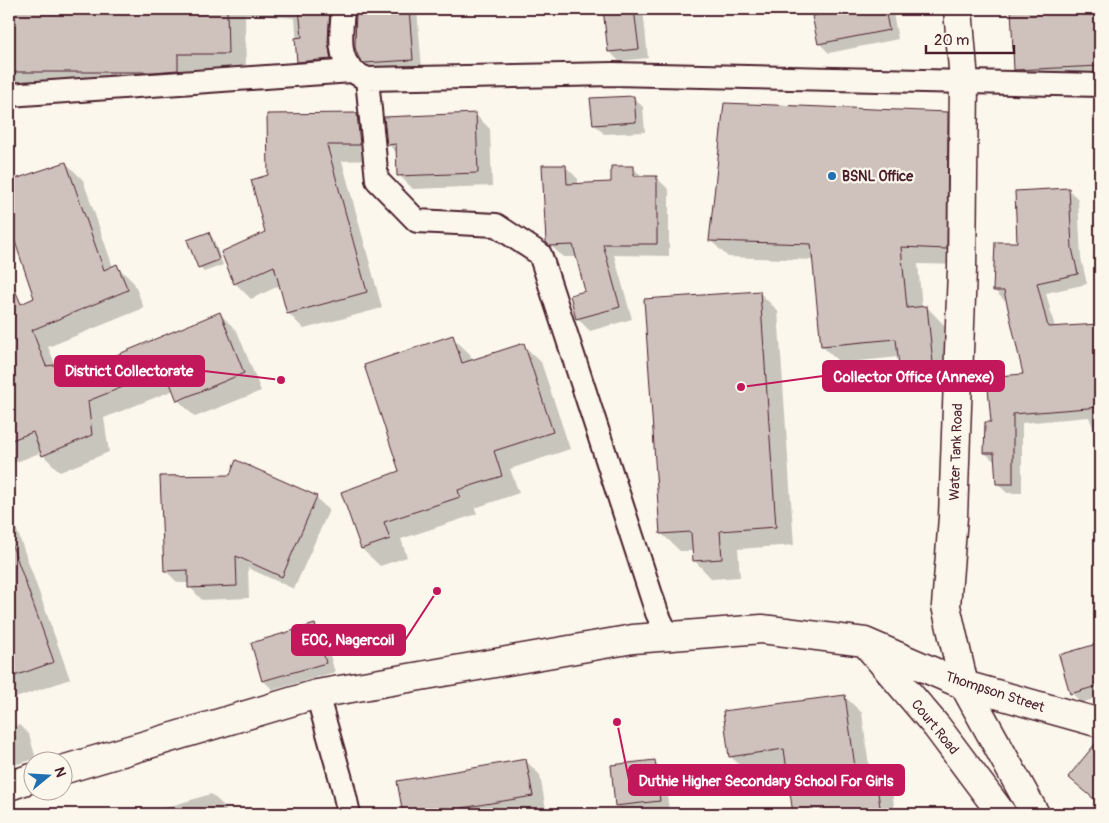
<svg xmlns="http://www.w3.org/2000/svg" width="1109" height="823" viewBox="0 0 1109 823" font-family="Pangolin,sans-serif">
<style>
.shadow{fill:#0003}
.building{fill:#cfc2bc;stroke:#4a1f2b}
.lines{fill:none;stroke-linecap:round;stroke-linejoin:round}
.minor-casing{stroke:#4a1f2b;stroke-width:26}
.tertiary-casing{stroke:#4a1f2b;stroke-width:31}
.secondary-casing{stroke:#4a1f2b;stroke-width:31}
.minor{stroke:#fbf7ec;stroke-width:22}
.tertiary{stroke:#fbf7ec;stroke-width:28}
.secondary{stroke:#fbf7ec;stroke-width:28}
.poi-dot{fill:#1f6fb2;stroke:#fbf7ec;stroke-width:2}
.labels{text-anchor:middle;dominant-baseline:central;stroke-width:4.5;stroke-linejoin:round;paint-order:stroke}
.poi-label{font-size:14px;font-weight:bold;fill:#4a1f2b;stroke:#fbf7ec;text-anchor:start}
.street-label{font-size:14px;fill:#4a1f2b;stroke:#fbf7ec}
.leader{fill:none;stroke:#c2185b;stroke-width:2}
.callout-dot{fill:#c2185b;stroke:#fbf7ec;stroke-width:2}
.callout{fill:#c2185b;stroke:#c2185b;stroke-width:2}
.callout-label{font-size:15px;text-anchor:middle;font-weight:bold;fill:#fff}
</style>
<rect width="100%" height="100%" fill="#fbf7ec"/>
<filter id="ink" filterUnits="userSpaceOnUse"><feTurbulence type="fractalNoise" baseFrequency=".02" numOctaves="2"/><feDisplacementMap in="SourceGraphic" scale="10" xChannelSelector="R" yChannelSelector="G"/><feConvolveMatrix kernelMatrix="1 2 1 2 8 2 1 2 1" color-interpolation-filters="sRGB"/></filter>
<g filter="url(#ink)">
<path class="shadow" d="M9 9H344L340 68 307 71 298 61 295 18 245 14 246 71 9 90Z
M356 9H417L422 69 373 71 360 57 356 48Z
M605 9H643L648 58 619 61 609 51Z
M854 9H889L893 13 898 39 829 53 819 43 814 17Z
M1012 9H1100V81L1029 84 1015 69Z
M633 97 643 107 645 132 604 134 594 124Z
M357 114 372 130 375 160 342 161 382 308 304 329 288 313 281 285 251 299 235 283 267 233 269 176Z
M948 114 965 131 963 265 918 264 922 308 927 307 944 325 951 389 918 392 901 375 899 357 840 363 822 346 814 260 728 257 710 240Z
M476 115 490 129 492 186 413 189 399 175 398 154 388 144Z
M66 163 83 180 113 267 117 266 134 283 144 308 48 347 56 366 80 363 85 369 220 314 237 331 261 391 195 417 178 400 174 390 104 418 109 452 60 472 43 455 42 452 9 465V310L36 299 9 220V182Z
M566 167 578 179V185L613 183 633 168 643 177 657 178 669 190V256L614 255 632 319 590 331 577 318 587 292 577 257H563L547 242Z
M1068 189 1078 199 1081 258 1087 284 1046 293 1055 328 1100 325V445L1089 417 1022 423V493H1007L998 484 995 462 985 453 992 424 1025 375 1007 300H1004L994 290 1019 244Z
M208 233 213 238 223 265 204 272 199 267Z
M760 293 778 311 794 545 738 549 740 577 712 579 694 560 693 551H680L661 533Z
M452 337 470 354 472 361 523 345 541 362 570 449 510 469 519 493 475 508 477 514 401 539 407 557 380 566 362 549 342 492 401 471Z
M237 462 316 498 329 510 294 589 248 568 249 598 202 600 190 587 189 583H178L165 570 230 476Z
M9 508 70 679 10 700 9 699Z
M1100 620V633L1097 621Z
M314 626 324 636 335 672 273 690 263 680Z
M1100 644V697L1081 703 1072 693 1061 656Z
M844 696 862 713 870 774 874 773 892 790 895 814H794L788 768 747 773 730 756Z
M19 725 29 734 36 759 9 766V728Z
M1100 740V805L1069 777Z
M526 761 540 775 546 810 519 814H381L404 811Z
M655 762 664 772 669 810 626 814 616 805Z
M211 794 224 806 227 814H144Z"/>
<path class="building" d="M9 9H227L228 54H178V70L152 72H9Z
M299 9H330L328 42 331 59 297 62 295 38 302 37Z
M356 9H409L413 60 364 63 362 62 359 58 355 48Z
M603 9H634L639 49 608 52Z
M848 9H885L889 30 818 44 812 16Z
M1011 9H1100V66L1014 70Z
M634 96 636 122 593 125 590 98Z
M724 103 948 112 947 249 901 247 907 308 927 306 934 372 900 375 896 339 821 346 811 244 709 241Z
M357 113 360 145H327L367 292 287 314 274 266 234 284 221 252 265 232 251 180 268 175 267 114Z
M476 113 478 173 397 176 396 144 387 145 384 117Z
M66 162 104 270 117 264 128 290 32 330 46 366 80 362 83 369 220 312 244 373 177 401 165 370 88 401 92 435 42 456 33 432 9 441V276L21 304 34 298 9 224V181Z
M542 165H566L567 184 611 182V166H634V176H657V244H603L620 307 576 319 570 295 585 291 573 245 549 246 546 242Z
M1069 188 1072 248 1078 274 1037 283 1048 327 1100 324V407L1013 414V484H996L994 453H984L985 422H991L987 377 1023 374 1004 291H993L995 242H1017L1015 191Z
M209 232 219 260 198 268 187 240Z
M760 291 776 527 720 531 722 559 693 561 691 532 660 534 644 299Z
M453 335 462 363 524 343 553 432 494 451 502 476 458 490 460 497 384 522 390 539 361 549 341 492 399 471 364 365Z
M236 460 317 496 282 577 236 556 237 586 188 588V570L164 571 160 476 230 475Z
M12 545 54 662 9 678V546Z
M315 624 326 663 262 681 251 643Z
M1100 643V685L1070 694 1059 655Z
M845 695 856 774 875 772 881 814H793L784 749 729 757 723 711Z
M1100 738V804L1068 777Z
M526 759 533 796 450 810 451 814H403L397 781Z
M655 760 660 801 615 806 611 765Z"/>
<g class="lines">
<g class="minor-casing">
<path id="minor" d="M343 9C342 28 336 57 353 71 356 74 363 77 367 79L613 74 1100 85
M367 79 377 180 417 221 496 225 540 254 657 613 668 636
M9 95 352 71
M317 694 342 783 349 814"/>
</g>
<g class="tertiary-casing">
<path id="tertiary" d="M958 9 964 81 962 269 953 517 946 606 964 685 1035 814"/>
</g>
<g class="secondary-casing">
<path id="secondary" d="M869 647 937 727 1002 814
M62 770 317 694 633 639 762 629 865 642 964 685 1100 723
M9 786 32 778"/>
</g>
<use href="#minor" class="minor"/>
<use href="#tertiary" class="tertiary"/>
<use href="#secondary" class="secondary"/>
</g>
</g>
<circle class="poi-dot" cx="832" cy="176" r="5"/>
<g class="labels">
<g class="poi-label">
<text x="842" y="176">BSNL Office</text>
</g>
<g class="street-label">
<text transform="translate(956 452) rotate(-88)">Water Tank Road</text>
<text transform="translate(995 692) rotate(18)">Thompson Street</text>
<text transform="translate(935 727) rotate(51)">Court Road</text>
</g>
</g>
<path class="leader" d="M281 380L204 371M741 387L823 376M437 591L405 640M617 722L629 780"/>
<g class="callout-dot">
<circle cx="281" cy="380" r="5"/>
<circle cx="741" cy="387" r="5"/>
<circle cx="437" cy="591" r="5"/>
<circle cx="617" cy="722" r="5"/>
</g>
<g class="callout">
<rect x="55" y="356" width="149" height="30" rx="5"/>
<rect x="823" y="361" width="181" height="30" rx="5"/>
<rect x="292" y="625" width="113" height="30" rx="5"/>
<rect x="629" y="765" width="275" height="30" rx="5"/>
</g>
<g class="callout-label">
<text x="129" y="376">District Collectorate</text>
<text x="914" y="382">Collector Office (Annexe)</text>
<text x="348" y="645">EOC, Nagercoil</text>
<text x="766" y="786">Duthie Higher Secondary School For Girls</text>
</g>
<rect width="1109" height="823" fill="none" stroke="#fbf7ec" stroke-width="30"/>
<rect x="15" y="15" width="1079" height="793" fill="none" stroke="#4a1f2b" stroke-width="2" filter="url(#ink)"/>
<g transform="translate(48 776) rotate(72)"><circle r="24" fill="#fbf7ec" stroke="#b4a19f"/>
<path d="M0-4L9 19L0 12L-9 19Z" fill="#1f6fb2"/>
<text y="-8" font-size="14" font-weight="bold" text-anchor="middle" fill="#4a1f2b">N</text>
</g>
<path d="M926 45v8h88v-8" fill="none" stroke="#4a1f2b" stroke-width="2.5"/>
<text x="934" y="45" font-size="15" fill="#4a1f2b" stroke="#fbf7ec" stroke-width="4" paint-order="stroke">20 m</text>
</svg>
